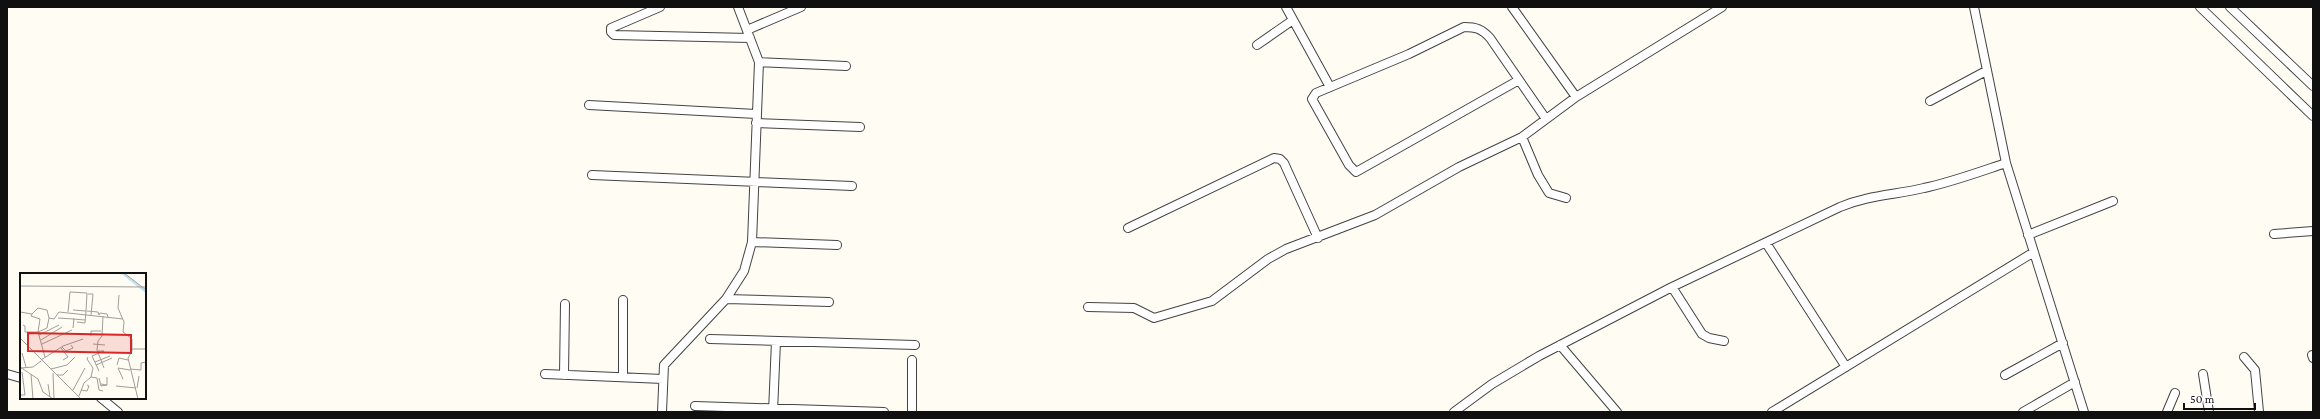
<svg xmlns="http://www.w3.org/2000/svg" width="2320" height="419" viewBox="0 0 2320 419" font-family="'Crimson Pro',serif">
<style>
.lines{fill:none;stroke-linecap:round;stroke-linejoin:round}
.street-casing{stroke:#434343;stroke-width:10}
.street{stroke:#fff;stroke-width:8}
.inset-river{fill:none;stroke:#bae2f4;stroke-width:2}
.inset-road{fill:none;stroke:#9f9e99;stroke-width:1}
.view{fill:#d62828;fill-opacity:0.15;stroke:#d62828;stroke-width:2}
.inset-edge{fill:none;stroke:#101010;stroke-width:2}
</style>
<rect width="100%" height="100%" fill="#fffcf4"/>
<g class="lines">
<g class="street-casing">
<path id="street" d="M660 7 611 28V32L614 35 750 38
M1286 7 1330 87
M1512 7 1576 97
M1974 7 2006 163 2084 412
M2200 7 2313 116
M2230 7 2313 86
M747 30 801 7
M1257 45 1293 20
M759 62 846 66
M1519 80 1356 172 1349 165 1312 99 1316 93 1409 54 1464 27C1476 27 1482 29 1490 38L1546 119
M1930 101 1986 71
M589 105 756 114
M756 123 860 127
M1522 137 1538 175 1549 193 1566 198
M592 175 852 186
M1128 228 1274 158 1280 159 1284 163 1318 238
M2274 234 2313 231
M2028 235 2113 201
M752 242 837 245
M1766 243 1846 367
M1672 287 1702 334 1709 338 1724 341
M726 299 829 302
M1088 307 1134 308 1154 318 1212 301 1268 259 1286 249 1375 215 1459 167 1522 137 1576 97 1722 7
M710 339 915 345
M1560 345 1617 412
M2312 355 2313 358
M2244 357 2255 370 2259 412
M7 374 21 378
M545 374 663 379
M2203 374 2209 412
M564 375 565 304
M2005 375 2063 343
M623 377V300
M101 398 118 412
M695 406 884 412
M662 412 664 365 726 299 744 271 752 242 759 62 738 7
M773 412 776 341
M912 412V360
M1454 412 1492 384 1539 356 1672 287 1840 207C1868 195 1895 195 1924 188 1952 182 1979 172 2006 163
M1772 412 2034 252
M2023 412 2075 382
M2167 412 2175 393"/>
</g>
<use href="#street" class="street"/>
</g>
<g transform="translate(20 273)">
<rect width="126" height="126" fill="#fffcf4"/>
<path class="inset-river" d="M102 0 126 19"/>
<path class="inset-road" d="M104 0 126 17M0 13 126 14M68 21H73L71 42M99 22 98 35 104 49 103 59 112 66V78L108 85 118 126M53 37 66 38 65 50 57 49M67 38 78 39 79 42M0 39 12 41 18 35 27 37 29 45 34 46 39 39 103 46M48 39 50 19 67 20 66 38M12 41 11 43 20 46 18 59 25 84M79 42 80 40 87 41 88 44M83 43 82 63 78 68 77 77 84 95M38 45 54 46 53 55M53 46 65 47M3 52 5 53V59H18M18 59 27 55 29 45M19 62 39 52M71 63V58H81M0 65 61 126M21 67 42 54M22 71 52 57M73 71 85 72M42 74 46 78 53 75 51 72M41 75 48 84 43 87M112 76H126M78 78H84L72 83 79 98M2 80 6 94M68 84 67 86 73 95 71 104M21 87 43 73 63 66M75 89 90 83M76 92 92 85M97 92 99 85 108 87M0 94 18 106 23 119 33 126M1 95 13 94 21 88M31 96 47 92 55 84M110 96 121 97V90L126 89M33 100 34 126M11 101 13 126M37 102H43L48 97M79 105 81 113 87 112M103 106 98 95 110 97M28 111 30 124M81 111 87 112V104M96 113 116 115M117 115 119 103M53 117 65 95M61 117 67 118 69 113 67 112M0 122H5L2 99M59 123 64 110 71 104 77 105 79 117 83 118"/>
<path class="view" d="M8 60 111 62V80L8 78Z"/>
<rect width="126" height="126" class="inset-edge"/>
</g>
<rect width="2320" height="419" fill="none" stroke="#101010" stroke-width="16"/>
<path d="M2184 403v6h71v-6" fill="none" stroke="#101010" stroke-width="2"/>
<text x="2190" y="403" font-size="12" fill="#101010" stroke="#ffffff" stroke-width="3" paint-order="stroke">50 m</text>
</svg>
